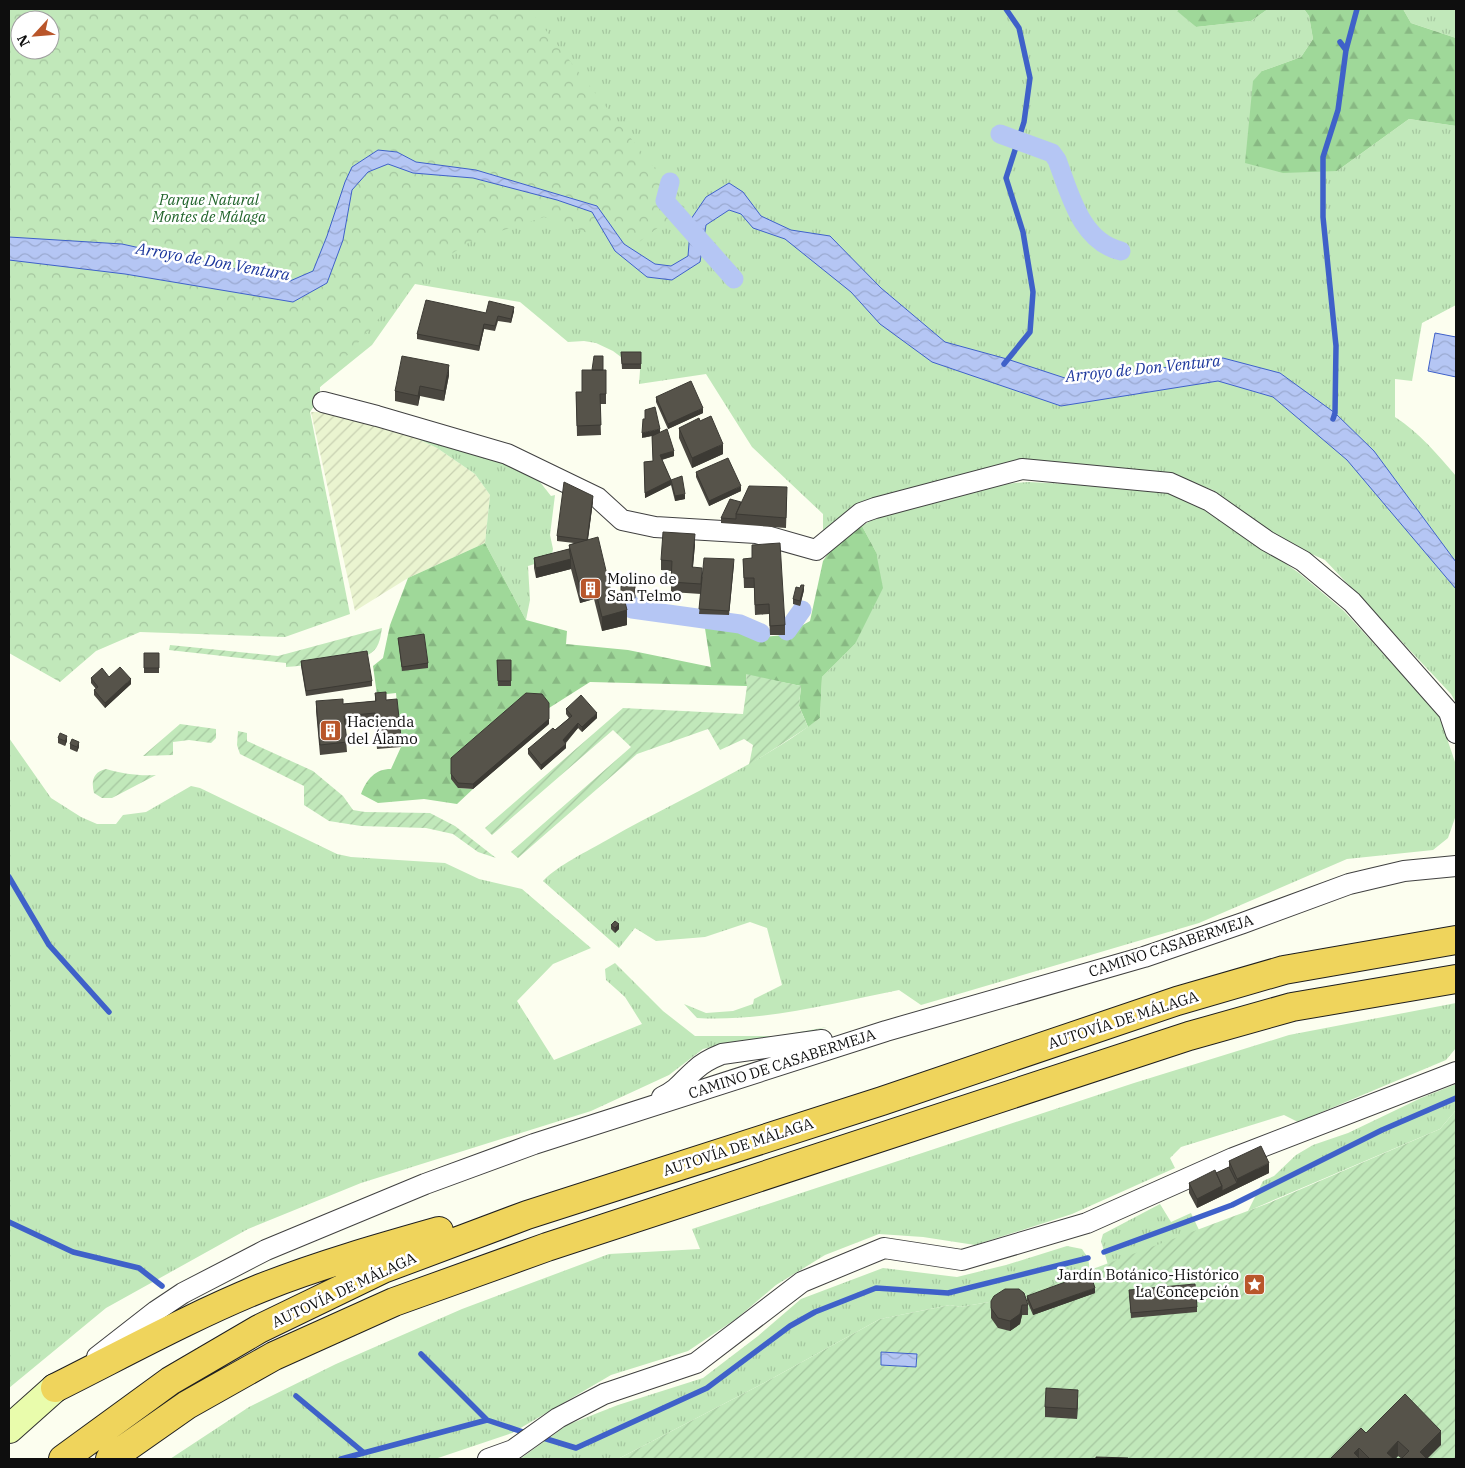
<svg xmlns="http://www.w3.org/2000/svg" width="1465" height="1468" viewBox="0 0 1465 1468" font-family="'IBM Plex Serif',serif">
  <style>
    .farmland { fill: url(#farmland-furrows) }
    .grass { fill: url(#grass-tufts) }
    .forest { fill: url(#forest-firs) }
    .park { fill: url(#park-crowns); fill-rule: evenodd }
    .garden { fill: url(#garden-furrows) }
    .water { fill: url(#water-waves); stroke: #3f61c9 }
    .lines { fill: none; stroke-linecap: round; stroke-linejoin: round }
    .stream { stroke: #3f61c9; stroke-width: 5.5 }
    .canal { stroke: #b5c6f4; stroke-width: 19 }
    .street-casing { stroke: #414141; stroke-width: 22 }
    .secondary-casing { stroke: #303030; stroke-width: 30 }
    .highway-casing { stroke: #1f1f1f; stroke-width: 30 }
    .street { stroke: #fff; stroke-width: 20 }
    .secondary { stroke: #e9fcac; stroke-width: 28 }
    .highway { stroke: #efd45c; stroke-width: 28 }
    .wall { fill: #4a4740 }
    .shaded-wall { fill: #3c3a34 }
    .building { fill: #56534a; stroke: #3c3a34 }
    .labels { text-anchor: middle; stroke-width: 5; stroke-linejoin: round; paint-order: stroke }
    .park-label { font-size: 15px; font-style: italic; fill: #20642a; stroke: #fff }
    .poi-label { font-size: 15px; fill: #0e0e0e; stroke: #fff; text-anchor: start }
    .street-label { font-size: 15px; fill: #0e0e0e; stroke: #fff }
    .water-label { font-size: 16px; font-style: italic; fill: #1b369c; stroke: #fff }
  </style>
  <defs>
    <pattern id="farmland-furrows" width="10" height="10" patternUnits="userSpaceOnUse" patternTransform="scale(1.25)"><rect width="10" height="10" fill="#eaf4d0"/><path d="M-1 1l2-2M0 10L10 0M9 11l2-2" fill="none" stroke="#c8d0b1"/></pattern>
    <pattern id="grass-tufts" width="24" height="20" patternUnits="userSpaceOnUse" patternTransform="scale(1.25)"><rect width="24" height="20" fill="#c1e8ba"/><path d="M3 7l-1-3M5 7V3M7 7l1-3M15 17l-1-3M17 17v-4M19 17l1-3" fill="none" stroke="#a5c69f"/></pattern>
    <pattern id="forest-firs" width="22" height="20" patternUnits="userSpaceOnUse" patternTransform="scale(1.25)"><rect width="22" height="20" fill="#9fd899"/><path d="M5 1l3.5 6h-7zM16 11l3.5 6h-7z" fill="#88b883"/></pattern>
    <pattern id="park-crowns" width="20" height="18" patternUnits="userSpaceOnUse" patternTransform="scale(1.25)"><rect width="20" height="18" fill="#c1e8ba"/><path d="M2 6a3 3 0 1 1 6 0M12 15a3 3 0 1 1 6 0" fill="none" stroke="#a5c69f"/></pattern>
    <pattern id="garden-furrows" width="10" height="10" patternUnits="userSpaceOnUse" patternTransform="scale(1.25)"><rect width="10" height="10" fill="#c1e8ba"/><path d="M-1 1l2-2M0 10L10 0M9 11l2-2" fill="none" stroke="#a5c69f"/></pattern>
    <pattern id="water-waves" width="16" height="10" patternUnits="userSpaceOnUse" patternTransform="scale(1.25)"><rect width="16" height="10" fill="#b5c6f4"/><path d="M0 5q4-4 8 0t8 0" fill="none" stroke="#9aa9d0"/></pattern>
  </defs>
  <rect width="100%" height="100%" fill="#fcfeef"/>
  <path class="farmland" d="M311,412H334L393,427L437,448L475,474L490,495L485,543L408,578L355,611Z"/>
  <path class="grass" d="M505,9H1179L1177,10L1196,27L1251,21L1268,9H1304L1309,16L1313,39L1301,57L1262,71L1337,171L1409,119L1456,126V305L1422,323L1412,381L1395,379V417C1420,433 1437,454 1456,476V703L1451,694L1325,560L1275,538L1213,490L1170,474L1019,459L981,472L867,500L851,511L823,539V514L752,447L706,374L639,384L641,357H621L613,351L596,343L584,341L568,342L520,302L415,284L372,345L320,387V398L218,105Z
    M1403,9H1456V38L1411,23Z
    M393,427L543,475L540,482L551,496L555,495L550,535L553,549L551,559L528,566L530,600L526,620L485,543L490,495L475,474L437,448Z
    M1028,482L1150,488L1175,493L1207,508L1299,573L1344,611L1439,715L1455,762L1456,815L1448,838L1433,850L1347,859L1199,923L921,1005L899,990C833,1003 765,1022 697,1018L684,1004L706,1013L733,1011L753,1004L754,999L782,985L767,928L750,922L705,937L656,941L635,928L619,948L543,881C558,865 588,851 607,840C678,799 754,768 820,718L822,677L855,644L876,552L862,526L873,519L993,485Z
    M9,738L51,798L81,817L97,824H116L123,815L146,812L191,786L200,788L337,854L351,857L445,863L479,879L522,889L591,948L553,964L517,1001L554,1060L642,1024L625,997L606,980L605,969L615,963L663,1011L695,1036H778L827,1027L779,1041L716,1046L703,1049L669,1075L591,1111L361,1183L248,1229L106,1308L9,1388Z
    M1456,1003V1048L1446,1060L1298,1122L1284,1115L1181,1147L1170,1158L1175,1168L1072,1214L975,1245L923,1237L879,1234L825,1255L776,1285L736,1319L688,1351L611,1375L512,1433L435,1459H170L249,1407L336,1364L462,1309L609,1254L700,1249L692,1229L1134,1083L1289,1035Z
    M1456,1084V1110L1440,1129L1248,1211L1263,1181L1274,1176L1296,1155L1313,1145L1348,1133L1421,1098Z
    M1160,1204L1171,1222L1191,1213L1199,1230L1108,1265L1101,1241L1103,1234Z
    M1067,1246L1082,1249L1088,1258L1090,1271L1018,1297L960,1307L950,1305L880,1319L760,1385L618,1459H520L567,1425L618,1405L703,1378L758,1336L801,1299L883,1268L957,1277L1006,1265Z"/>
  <path class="forest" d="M1179,9H1268L1251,21L1196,27L1177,11Z
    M1304,9H1403L1411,23L1456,38V126L1409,119L1337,171L1283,173L1245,163L1253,81L1262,71L1301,57L1313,39L1309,16Z
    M862,526L876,552L883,588L855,644L822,677L820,718L808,727L799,706L801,686L746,675L747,686L590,682L549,708L542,699L458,788L473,789L457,804L424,799L378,803L361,794C367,779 375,769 391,769L401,747L396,693L377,695L373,666L383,658L390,625L408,578L485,543L526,620L567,631L566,644L628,650L711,667L704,622L738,627L762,637L785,635L810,621L823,561L836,542Z"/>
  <path class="park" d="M9,9H529L685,207L634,246L601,238L544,217L473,240L414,278L320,387V398L310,412L350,614L285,637L140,632L96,651L60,682L9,653ZM20,20H50V50H20Z"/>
  <path class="garden" d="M382,628C380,640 379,649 368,655C361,660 299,666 286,667V663L169,650L170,645L278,656Z
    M746,674L801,686L799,706L808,727L749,765L753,745L744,739L720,750L708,729L637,754L518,858L511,852L631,747L613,730L492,835L485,828L623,708L743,714L747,686Z
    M180,724L216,729V738L211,743L189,740L173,742V755L143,756Z
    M238,731L247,733V741L313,771L343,796L353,810L365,812L430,813L455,826L496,858L478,852L453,834L426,828L361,826L329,821L304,805V786L240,754L237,745Z
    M106,769C124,774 138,776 156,775L112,798H102L94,793C91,781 93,772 106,769Z
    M1456,1110V1459H618L760,1385L880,1319L950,1305L960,1307L1018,1297L1269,1203L1440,1129Z"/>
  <path class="water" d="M378,150L397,152L416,162L476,170L597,206L624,244L655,264L671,266L688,256L691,219L706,197L729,183L743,192L761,216L791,230L830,236L881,288L945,342L1007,359L1071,380L1138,372L1223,358L1280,373L1335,413L1374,451L1456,562V589L1347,460L1273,397L1218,381L1061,406L932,362L880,324L851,292L785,239L753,228L741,214L729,210L706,225L700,262L672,280L647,277L615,251L592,212L557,200L473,178L413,173L388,164L368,172L352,190L343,240L327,283L293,302L125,274L9,260V237L122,244L290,281L313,271L327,236L345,182L352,167Z
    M1435,333L1456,337V377L1428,371Z
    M881,1352L917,1354L916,1367L881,1365Z"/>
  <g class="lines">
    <path class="stream" d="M1340,42L1346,50
      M1004,364L1030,332L1033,292L1023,232L1006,178L1024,122L1030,78L1019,28L1006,9
      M1333,419L1335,413L1336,346L1323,217V157L1338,110L1346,50L1357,9
      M9,877L49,945L109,1012
      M9,1222L73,1252L139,1268L162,1286
      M1104,1252L1232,1205L1382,1130L1456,1098
      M421,1354L487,1420
      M296,1396L363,1452
      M540,1437L576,1448L707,1388L790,1326L815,1312L876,1288L948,1293L1088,1258
      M341,1459L487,1420L529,1434"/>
    <path class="canal" d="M1000,134L1052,153L1057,160C1070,194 1081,242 1121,251
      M670,182L665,201L734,279
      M629,602L632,609L740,624L761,633
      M787,631L802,610"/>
    <defs>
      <path id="street" d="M323,402L377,416L507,454L598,498L622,520L655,527L756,533L816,550L861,513L875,508L1022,469L1170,483L1210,501L1267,541L1303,561L1352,602L1449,712L1456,733
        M662,1097C680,1088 681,1082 695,1070C703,1062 712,1058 722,1054L822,1040
        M97,1357L156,1311L183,1293L266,1250L425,1184L534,1144L886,1031L1144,957L1243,923L1349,884L1404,871L1456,866
        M488,1459L513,1450L558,1418L604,1394L696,1363L802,1282L884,1248L962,1260L1087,1223L1233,1158L1456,1072"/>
      <path id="secondary" d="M9,1429L55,1388"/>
      <path id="highway" d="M55,1388C123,1354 190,1317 261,1288C319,1265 379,1248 439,1231
        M63,1459L170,1381L259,1329L383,1269L527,1215L882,1101L1177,1001L1284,970L1456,940
        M110,1459L187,1405L274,1356L394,1302L547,1247L1189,1036L1292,1007L1456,979"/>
    </defs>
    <use href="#street" class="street-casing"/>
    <use href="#secondary" class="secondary-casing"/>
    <use href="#highway" class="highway-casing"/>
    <use href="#street" class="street"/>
    <use href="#secondary" class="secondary"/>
    <use href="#highway" class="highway"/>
  </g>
  <path class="wall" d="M514,311L511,323L498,321L495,331L484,329L479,351L417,339V334L486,313Z
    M621,352H641V369H622Z
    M592,370H606V404H600L601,435L577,436L576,392H582Z
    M449,375L444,401L420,396L418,406L395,401V391Z
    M656,397L703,413L668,429L656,402Z
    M700,421L723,454L692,468L679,438V428Z
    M660,432L674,456L662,460L671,480L685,499L675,501L671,485L645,498L644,462L653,461L652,436L642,438Z
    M696,472L741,491L709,506L696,477Z
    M787,497L786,528L721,523V518L741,502Z
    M593,501L588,540L613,600L622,598L621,583L635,584V602H626L625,601L627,625L602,631L594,599L580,603L571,569L536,578L534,568V558L569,549V545L574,543L557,541V536Z
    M695,544L693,567L702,577L734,564L729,615L699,614L701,594L671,592V571L661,570V560Z
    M752,545L785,625V635H770L769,614L755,615L754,588H744L743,559L752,558Z
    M804,590L800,606L793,604V599Z
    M398,638L428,663V668L402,671Z
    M144,653H159V673H144Z
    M497,660H511V686H498Z
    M301,661L372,681V686L306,696L301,666Z
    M109,677L131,684L105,708L94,695V690L96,689L91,683V678Z
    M375,693L386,700L401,737V747L377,749L375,723L345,726L347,752L320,755L316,711V701L343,704L375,701Z
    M566,709L597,718L582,732L578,728L566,743V748L541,770L528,754V749L555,730L569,718L566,714Z
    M549,724L473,789L458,788L451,779V758Z
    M58,738L67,741L65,746L58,743Z
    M70,744L79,747L77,752L70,749Z
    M611,925L619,929L615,933L611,929Z
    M1229,1161L1269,1173L1197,1208L1189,1193V1183L1216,1173L1229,1167Z
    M1129,1290L1197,1307V1312L1131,1318Z
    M1095,1293L1033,1315L1027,1301V1296Z
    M991,1301L1028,1305V1315H1022L1020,1324L1010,1331L998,1328L991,1318Z
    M1078,1400L1077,1419L1045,1417V1407Z
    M1366,1433L1441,1445L1402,1459L1398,1456L1395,1459H1330Z"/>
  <path class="shaded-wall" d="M514,307V311L511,323V319Z
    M484,324V329L479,351V346Z
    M449,365V375L444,401V391Z
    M420,386V396L418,406V396Z
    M703,408V413L668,429V424Z
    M660,429V434L642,438V433Z
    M723,444V454L692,468V458Z
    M674,451V456L660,460V455Z
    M671,480V485L645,498V493Z
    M741,486V491L709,506V501Z
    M685,494V499L675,501V496Z
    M593,496V501L587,545V540Z
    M695,534V544L692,577V567Z
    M571,559V569L536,578V568Z
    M594,584V599L580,603V588Z
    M804,585V590L800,606V601Z
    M627,610V625L602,631V617Z
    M131,679V684L105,708V703Z
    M549,703V724L473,789V784Z
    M597,713V718L582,732V727Z
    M578,723V728L563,745V740Z
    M67,736V741L65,746V741Z
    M79,742V747L77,752V747Z
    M566,744V748L541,770V765Z
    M619,924V929L615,933V928Z
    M1269,1163V1173L1197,1208V1199L1222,1186L1237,1183V1179Z
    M1095,1288V1293L1033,1315V1310Z
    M1022,1305V1315L1020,1324L1010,1331V1321Z
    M1078,1390V1400L1077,1419V1409Z
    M1441,1431V1445L1427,1459L1420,1452Z
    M1398,1441V1456L1395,1459H1387V1453Z
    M1359,1448V1459L1354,1453Z"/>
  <path class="building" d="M426,300L486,313L489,301L514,307L511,319L498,316L495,326L484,324L479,346L417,334Z
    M621,352H641V364H622Z
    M402,356L449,365L444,391L420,386L418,396L395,391Z
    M594,356H603V370H592Z
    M582,370H606V394H600L601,425L577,426L576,392H582Z
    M691,381L703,408L668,424L656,397Z
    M655,407L660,429L642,433L643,419H645V410Z
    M711,416L723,444L692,458L679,428L699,418L700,421Z
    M667,429L674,451L660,455L671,480L645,493L644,462L653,461L652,436Z
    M728,458L741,486L709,501L696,472Z
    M682,476L685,494L675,496L671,480Z
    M564,482L593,496L587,540L557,536Z
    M749,486L787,487L786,518L736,514Z
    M730,499L741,502L736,514V519L721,518Z
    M663,532L695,534L692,567L702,568L701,584L671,582L672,561L661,560Z
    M598,537L613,600L624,598L627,610L602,617L594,584L580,588L569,545Z
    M780,543L785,625L770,626L769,604L755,605L754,578H744L743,559L752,558V545Z
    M569,549L571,559L536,568L534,558Z
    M704,558L734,559L729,611L699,609Z
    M621,583L635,584V598L626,597L621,593Z
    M801,585H804L800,601L793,599L796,587L800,588Z
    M424,634L428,663L402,667L398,638Z
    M367,651L372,681L306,691L301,661Z
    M144,653H159V668H144Z
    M497,660H511V681H498Z
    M120,667L131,679L105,703L94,690L98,687L91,678L102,668L109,677Z
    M386,692V700L397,699L401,737L377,740L375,713L344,716L347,742L320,745L316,701L343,699V704L376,701L375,693Z
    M526,693L542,694L549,703V719L473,784L458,783L451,774V758Z
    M581,695L597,713L582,727L578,723L563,740L566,744L541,765L528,749L553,728L555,730L572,716L566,709Z
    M60,733L67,736L65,741L58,738Z
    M72,739L79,742L77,747L70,744Z
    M615,921L619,924L615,928L611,925Z
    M1261,1146L1269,1163L1237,1179L1229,1161Z
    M1229,1167L1237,1183L1222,1191V1186L1216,1173Z
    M1215,1170L1222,1186L1197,1199L1189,1183Z
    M1090,1273L1095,1288L1033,1310L1027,1296Z
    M1195,1284L1197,1307L1131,1313L1129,1290Z
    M1005,1289H1019L1024,1293L1028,1305H1022L1020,1314L1010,1321L998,1318L991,1308V1301L994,1296Z
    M1046,1388L1078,1390L1077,1409L1045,1407Z
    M1405,1394L1441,1431L1420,1452L1427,1459H1401L1409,1451L1398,1441L1387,1453L1394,1459H1370L1359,1448L1354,1453L1360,1459H1330L1361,1428L1366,1433Z
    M1096,1457L1128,1458V1459H1096Z"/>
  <defs>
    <symbol id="building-square" viewBox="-11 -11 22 22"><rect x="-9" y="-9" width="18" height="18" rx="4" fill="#b9562a" stroke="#fff"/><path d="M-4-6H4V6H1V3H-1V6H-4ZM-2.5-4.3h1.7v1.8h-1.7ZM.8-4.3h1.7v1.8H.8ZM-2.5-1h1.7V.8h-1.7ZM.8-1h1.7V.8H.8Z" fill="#fff"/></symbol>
    <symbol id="sight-square" viewBox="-11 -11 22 22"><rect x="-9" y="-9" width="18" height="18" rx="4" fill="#b9562a" stroke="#fff"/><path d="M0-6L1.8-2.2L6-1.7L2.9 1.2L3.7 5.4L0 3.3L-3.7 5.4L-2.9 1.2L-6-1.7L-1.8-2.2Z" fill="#fff"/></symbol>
  </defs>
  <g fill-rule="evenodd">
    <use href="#building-square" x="578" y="576" width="25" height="25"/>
    <use href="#building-square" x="318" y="718" width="25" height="25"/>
    <use href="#sight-square" x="1242" y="1272" width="25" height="25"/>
  </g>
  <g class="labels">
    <g class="park-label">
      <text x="209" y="205">Parque Natural<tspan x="209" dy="17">Montes de Málaga</tspan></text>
    </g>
    <g class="poi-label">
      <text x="607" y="584">Molino de<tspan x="607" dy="17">San Telmo</tspan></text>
      <text x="347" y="727">Hacienda<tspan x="347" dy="17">del Álamo</tspan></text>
      <text x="1239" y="1280" text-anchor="end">Jardín Botánico-Histórico<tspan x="1239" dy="17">La Concepción</tspan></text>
    </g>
    <g class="street-label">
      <text transform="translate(1171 946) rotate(-18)" y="5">CAMINO CASABERMEJA</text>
      <text transform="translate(1123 1020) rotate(-18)" y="5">AUTOVÍA DE MÁLAGA</text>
      <text transform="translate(782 1064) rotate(-18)" y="5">CAMINO DE CASABERMEJA</text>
      <text transform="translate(738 1147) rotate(-18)" y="5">AUTOVÍA DE MÁLAGA</text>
      <text transform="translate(344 1290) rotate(-25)" y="5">AUTOVÍA DE MÁLAGA</text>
    </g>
    <g class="water-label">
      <text transform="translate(213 261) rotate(10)" y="6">Arroyo de Don Ventura</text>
      <text transform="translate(1143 368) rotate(-6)" y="6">Arroyo de Don Ventura</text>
    </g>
  </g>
  <rect width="1465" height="1468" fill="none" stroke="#0e0e0e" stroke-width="20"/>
  <g transform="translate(35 35) rotate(244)"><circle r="24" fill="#ffffff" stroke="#9f9f9f"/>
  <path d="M0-4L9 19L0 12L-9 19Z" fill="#b9562a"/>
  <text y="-8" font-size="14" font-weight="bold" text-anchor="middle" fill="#0e0e0e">N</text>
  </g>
</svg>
